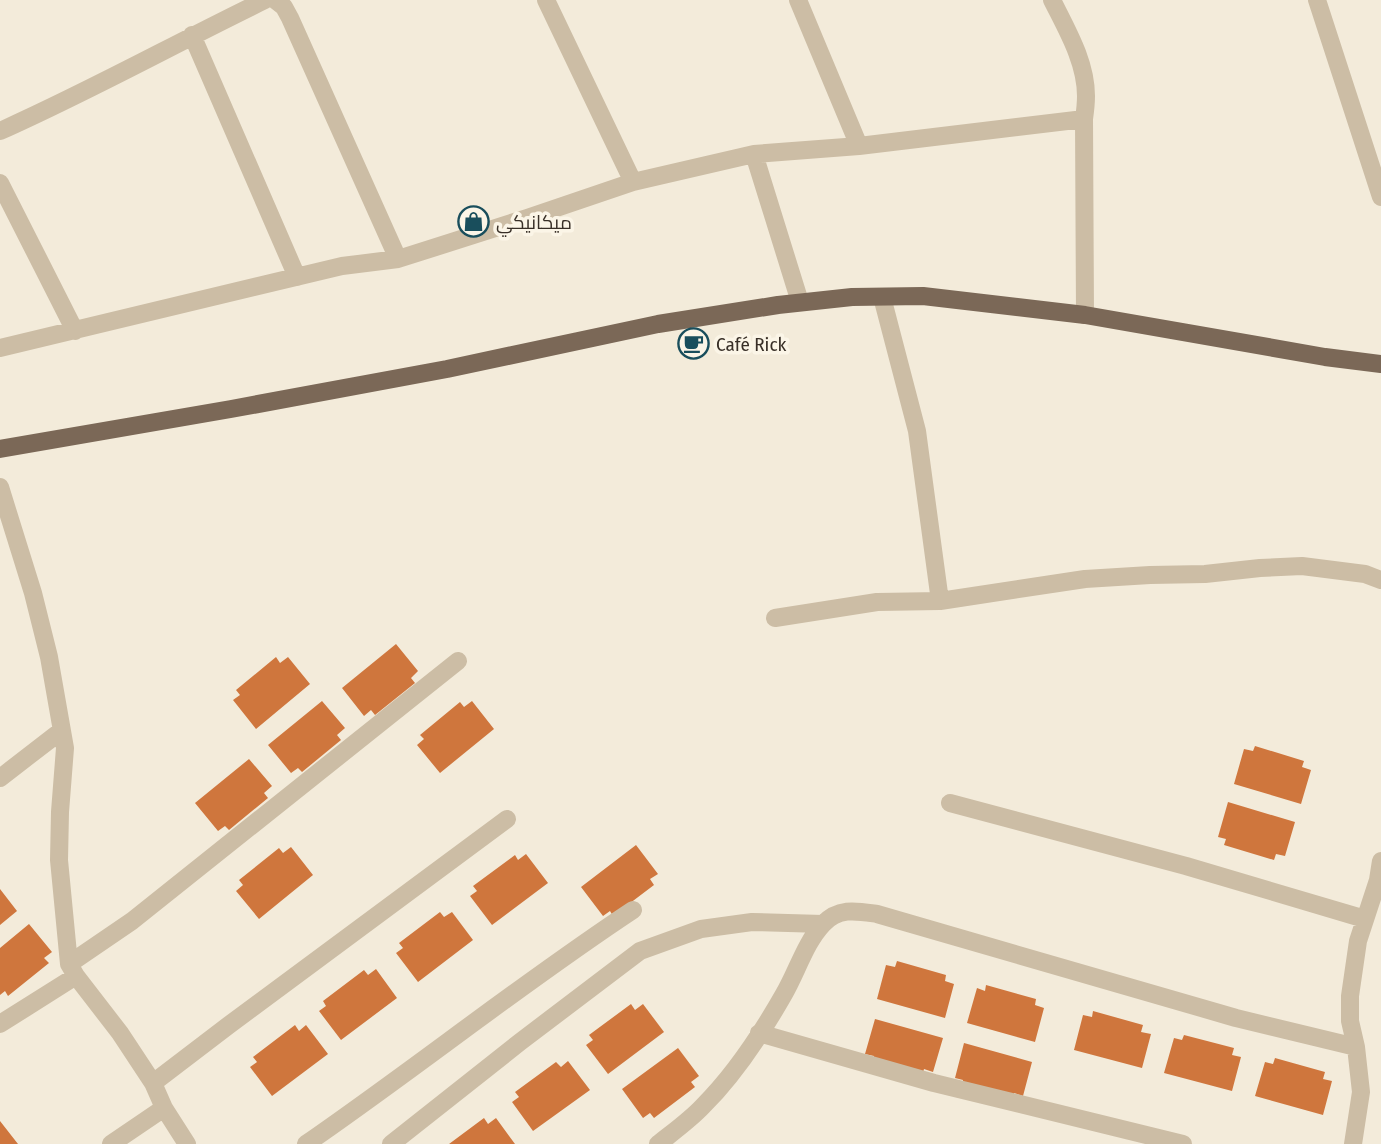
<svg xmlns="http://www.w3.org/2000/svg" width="1381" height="1144" viewBox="0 0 1381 1144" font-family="'Fira Sans Condensed',Cairo,sans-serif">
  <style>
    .building { fill: #cf763d }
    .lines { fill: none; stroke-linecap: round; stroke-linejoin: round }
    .minor { stroke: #ccbda5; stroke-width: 18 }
    .major { stroke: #7b6857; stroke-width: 18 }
    .labels { text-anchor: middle; stroke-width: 7; stroke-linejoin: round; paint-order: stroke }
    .poi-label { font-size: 19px; fill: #382f27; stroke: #fbf5e7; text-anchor: start }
  </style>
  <rect width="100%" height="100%" fill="#f3ebda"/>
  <path class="building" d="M396,644L418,671L411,678L415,683L375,715L371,710L364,716L342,688Z
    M276,657L280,663L288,657L310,684L256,729L233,700L240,695L236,690Z
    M322,701L345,728L337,735L341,740L302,772L298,768L291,773L268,745Z
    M472,701L494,729L440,773L417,745L424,739L420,735L460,702L464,707Z
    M1255,746L1304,761L1302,767L1311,770L1301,804L1234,784L1244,749L1253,751Z
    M249,759L272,786L264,793L268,798L229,830L225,826L218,831L195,803Z
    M1228,802L1295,822L1285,856L1276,854L1274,860L1224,845L1226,839L1218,837Z
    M636,845L658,874L650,879L654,885L613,916L610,911L603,916L581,887Z
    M291,847L313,875L259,919L236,891L243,885L239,880L279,848L283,853Z
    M526,854L548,883L492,925L470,896L477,891L473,886L515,855L518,860Z
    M0,889L17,911L0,925Z
    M440,912L444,917L452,912L473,940L418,982L396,953L403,948L399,943Z
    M29,924L52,952L44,958L49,963L8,996L5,991L0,995V948Z
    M897,961L946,975L945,981L954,984L945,1018L877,999L886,965L895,967Z
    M376,969L397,998L341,1040L319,1011L326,1006L323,1001L364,970L368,975Z
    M986,985L1036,999L1035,1005L1044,1008L1035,1042L967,1023L977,988L985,991Z
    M631,1004L635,1010L643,1004L664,1032L608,1074L586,1045L593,1040L589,1035Z
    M1093,1011L1143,1025L1141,1032L1151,1034L1142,1068L1074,1050L1083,1015L1092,1017Z
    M875,1019L943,1038L933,1072L924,1069L922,1076L872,1062L874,1056L865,1054Z
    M295,1025L299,1031L306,1025L328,1054L272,1096L250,1067L257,1062L253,1057Z
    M1184,1035L1234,1048L1232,1055L1241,1057L1232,1091L1164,1073L1174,1038L1182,1040Z
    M964,1043L1032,1062L1023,1096L1014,1093L1012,1100L962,1086L963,1080L955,1078Z
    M678,1048L699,1076L691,1082L695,1087L654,1118L650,1113L643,1118L622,1089Z
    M1275,1058L1325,1072L1323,1079L1332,1081L1323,1115L1255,1096L1265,1062L1273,1064Z
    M568,1061L590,1090L533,1131L512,1102L519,1097L515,1092L556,1062L561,1067Z
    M484,1118L488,1124L496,1118L515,1144H449Z
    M0,1121L18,1144H0Z"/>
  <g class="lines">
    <path class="minor" d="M275,0L284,7L290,18L398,259
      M546,0L633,182
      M798,0L859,146
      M1052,0C1067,30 1086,62 1086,96C1086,104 1085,112 1084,119L1085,315
      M1317,0L1381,197
      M192,35L297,277
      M0,131C90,91 176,43 265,0
      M754,154L800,302
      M0,183L75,331
      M882,297L917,431L940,601
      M0,348L342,266L398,259L527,218L633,182L754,154L859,146L1084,119
      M0,487L33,593L49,657L65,748L60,812L59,860L69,964L76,976L120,1033L153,1083L164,1108L187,1144
      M775,618L877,602L940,601L1085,579L1150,575L1205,574L1260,568L1302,566L1365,574L1381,580
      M0,778L61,731
      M950,803L1186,866L1365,919
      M69,964L132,921L458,661
      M0,1024L76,976
      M759,1033L934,1083L1183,1144
      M153,1083L229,1025L507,819
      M111,1144L164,1108
      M306,1144C416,1068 521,984 633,910
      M391,1144L520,1042L640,951L701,929L752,922L823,924
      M658,1144C673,1132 690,1120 703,1106C733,1076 763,1031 784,994C797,972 805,943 823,924C839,907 857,911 877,914L1236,1018L1356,1047
      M1353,1144L1361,1092L1356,1047L1350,1021V996L1358,941L1378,880L1381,861"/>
    <path class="major" d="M0,449L231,409L447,369L658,324L778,305L852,297L923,296L1085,315L1325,357L1381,364"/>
  </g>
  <defs>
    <symbol id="shop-ring" viewBox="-11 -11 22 22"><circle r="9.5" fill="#fbf5e7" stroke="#194e5c" stroke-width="1.5"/><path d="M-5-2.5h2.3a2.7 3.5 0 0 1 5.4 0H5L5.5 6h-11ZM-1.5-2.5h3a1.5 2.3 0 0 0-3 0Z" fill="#194e5c"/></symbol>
    <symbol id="cafe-ring" viewBox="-11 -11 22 22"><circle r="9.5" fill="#fbf5e7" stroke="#194e5c" stroke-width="1.5"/><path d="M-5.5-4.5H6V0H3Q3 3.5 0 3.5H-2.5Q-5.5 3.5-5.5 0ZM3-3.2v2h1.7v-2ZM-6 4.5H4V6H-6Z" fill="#194e5c"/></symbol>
  </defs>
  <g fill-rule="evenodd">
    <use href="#shop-ring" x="456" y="204" width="35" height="35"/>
    <use href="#cafe-ring" x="676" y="326" width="35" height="35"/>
  </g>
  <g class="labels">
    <g class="poi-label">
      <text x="496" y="229">ميكانيكي</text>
      <text x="716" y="351">Café Rick</text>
    </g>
  </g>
</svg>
